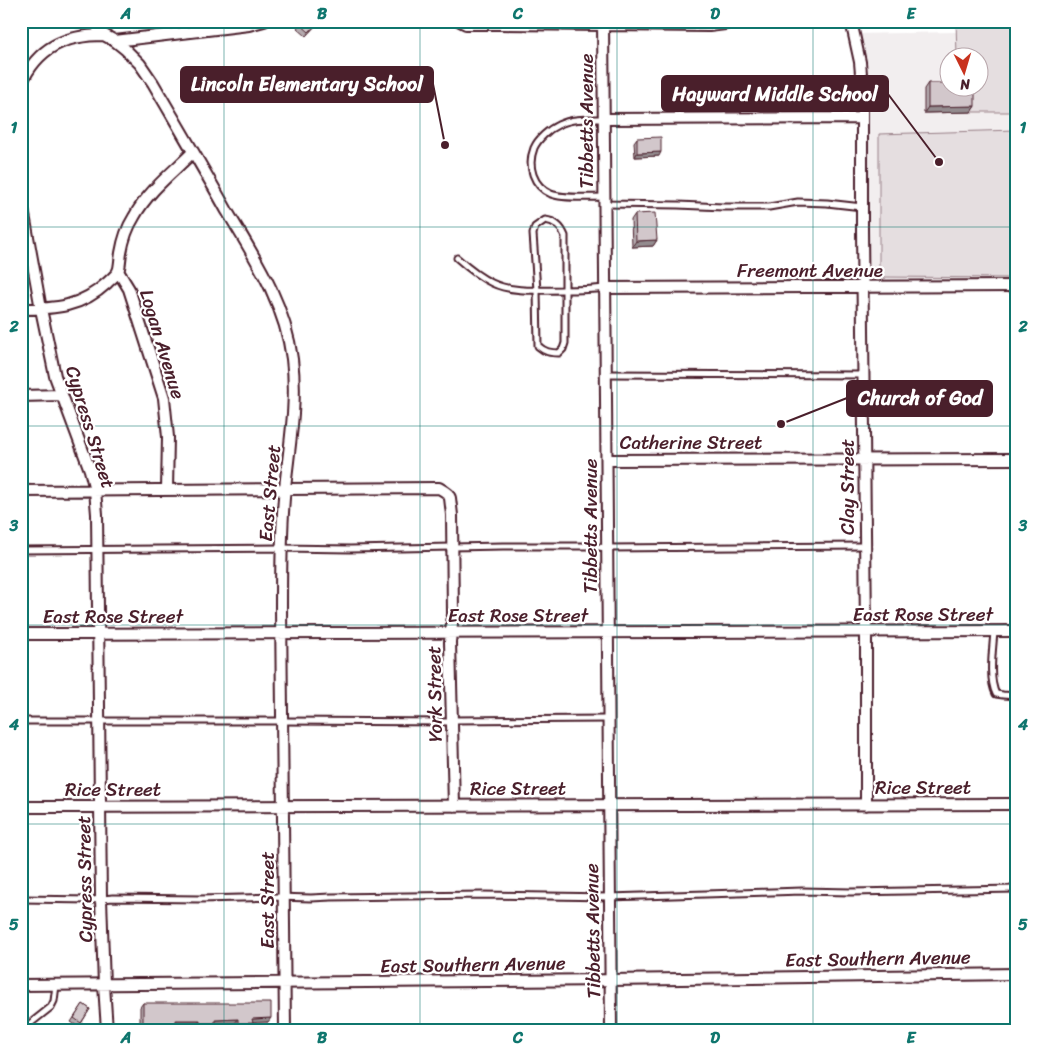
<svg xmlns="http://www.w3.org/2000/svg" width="1037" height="1051" viewBox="0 0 1037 1051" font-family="Sriracha,sans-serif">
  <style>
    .built { fill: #f2eeef; fill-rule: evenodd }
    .green { fill: #e5dee0; stroke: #987e86 }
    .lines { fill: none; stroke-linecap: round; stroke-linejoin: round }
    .service-casing { stroke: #4a1f2b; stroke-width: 9 }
    .minor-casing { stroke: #4a1f2b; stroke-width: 14 }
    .service { stroke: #fff; stroke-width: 5 }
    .minor { stroke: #fff; stroke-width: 10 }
    .wall { fill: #b5abaf; stroke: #4a1f2b }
    .shaded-wall { fill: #938b8e; stroke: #4a1f2b }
    .building { fill: #d2c7cb; stroke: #4a1f2b }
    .grid { fill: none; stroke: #0f766e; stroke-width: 1; stroke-opacity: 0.55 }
    .labels { text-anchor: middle; stroke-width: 4.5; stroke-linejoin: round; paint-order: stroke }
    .street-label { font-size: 19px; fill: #4a1f2b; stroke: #fff }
    .leader { fill: none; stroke: #4a1f2b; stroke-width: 2 }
    .callout-dot { fill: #4a1f2b; stroke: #fff; stroke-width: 2 }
    .callout { fill: #4a1f2b; stroke: #4a1f2b; stroke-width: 2 }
    .callout-label { font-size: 20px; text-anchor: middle; font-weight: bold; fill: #fff }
    .neatline { fill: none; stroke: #0f766e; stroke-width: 2 }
    .grid-label { font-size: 16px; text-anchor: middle; font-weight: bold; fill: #0f766e }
  </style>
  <rect width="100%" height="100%" fill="#fff"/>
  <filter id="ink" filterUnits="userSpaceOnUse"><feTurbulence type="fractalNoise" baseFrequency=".02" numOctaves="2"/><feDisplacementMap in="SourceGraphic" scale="10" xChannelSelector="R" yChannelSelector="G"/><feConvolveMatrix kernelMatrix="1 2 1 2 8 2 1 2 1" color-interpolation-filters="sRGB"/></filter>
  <g filter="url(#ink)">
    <path class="built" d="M956,21H1016V286L863,287L862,118L854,34L956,32ZM950,58H980V88H950Z"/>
    <path class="green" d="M956,21H1016V112H971V88H957H980V58L957,57Z
      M1016,130V278L879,277V134Z"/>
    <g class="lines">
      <defs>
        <path id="service" d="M604,119C588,119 572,118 558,125C549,129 538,139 534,148C527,166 533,186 551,194C563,199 590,197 604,197
          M605,204L678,205L723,207H769L798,202L827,203L862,207
          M545,220C555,221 561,226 565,236V343L563,349L559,353C550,353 545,352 538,346L537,290L533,234L535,227Z
          M457,258C467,267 479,277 492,283C513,293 540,290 562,290C576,290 590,290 605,288
          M606,374L863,375
          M21,550L281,548L350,549L503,546H589L607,548L865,546
          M994,631C993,649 988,678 996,694L1003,695L1016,696
          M452,720L608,719
          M21,721H282L452,722
          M21,899L92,900L113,898L200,899L277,897L311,898L331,897L482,895L609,897L802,891L851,892L1016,889
          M22,1030L51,1007L54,1001L56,985"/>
        <path id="minor" d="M92,21L104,35L115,41L125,49L140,64L153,83C178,126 203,168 227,211C255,258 285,303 292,359C298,405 288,452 284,498C281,535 281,571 281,608L285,1030
          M460,21L466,24H499L709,26L725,24L735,21
          M603,21L611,1030
          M851,21L860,62L862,86V230L866,631V805
          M115,41L249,25L264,21
          M21,84C38,47 65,35 104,35
          M604,119L862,118
          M21,198L41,309L55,376L90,470L95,490L97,514L101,899L104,985L107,1030
          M118,271L129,289L164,398L168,437L167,490
          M605,288L1016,286
          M21,309C56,309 81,307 107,283C110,280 115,276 118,272C120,267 120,259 121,253C123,241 127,228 134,217C148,191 173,172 193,152
          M21,396L61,395
          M607,460L1016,459
          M21,491L439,488L444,491L448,494L450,498L452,515L453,614L450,642L454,806
          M21,634L1016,631
          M21,807L1016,804
          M21,985L610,980L1016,974"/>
      </defs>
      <use href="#service" class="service-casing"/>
      <use href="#minor" class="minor-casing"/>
      <use href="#service" class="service"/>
      <use href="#minor" class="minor"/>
    </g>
    <path class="wall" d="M320,21L306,36L297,28L300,24Z
      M928,83L975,106L971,112L924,113V89Z
      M637,138L659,156L635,157L634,142Z
      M635,214L657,240L653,246L632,247L631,220Z
      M143,1003L268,1022H253L250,1026L235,1027V1023H214L212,1027H198V1024H176L173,1027L140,1028V1007Z
      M83,1004L90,1009L79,1027L71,1022Z"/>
    <path class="shaded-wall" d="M975,106L971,112L924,113L928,107Z
      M661,152L659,156L635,157L637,153Z
      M657,240L653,246L632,247L636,241Z
      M271,1018L268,1022L250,1023L252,1019Z
      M238,1019L235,1023H214L212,1027H198L200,1023L215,1020Z
      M176,1020H200L198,1024H176L173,1027L140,1028L143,1024Z
      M238,1023H253L250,1026L235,1027Z"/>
    <path class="building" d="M303,21H319L309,32L300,24Z
      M928,83H950V88H975V106L928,107Z
      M661,137V152L637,153V138Z
      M655,213L657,240L636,241L635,214Z
      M143,1003H271V1018L252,1019L253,1023H238V1019L215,1020V1023H200V1020H176V1024H143Z
      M83,1004L90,1009L81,1023L74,1018Z"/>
  </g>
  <path class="grid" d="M224,21V1030M420,21V1030M617,21V1030M813,21V1030M21,227H1016M21,426H1016M21,625H1016M21,824H1016"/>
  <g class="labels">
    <g class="street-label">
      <text transform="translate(586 121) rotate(-90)" y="7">Tibbetts Avenue</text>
      <text x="810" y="277">Freemont Avenue</text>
      <text transform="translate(163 344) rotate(73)" y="7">Logan Avenue</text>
      <text transform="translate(91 427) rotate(73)" y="7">Cypress Street</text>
      <text x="691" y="449">Catherine Street</text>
      <text transform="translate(847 487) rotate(-90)" y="7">Clay Street</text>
      <text transform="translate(269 493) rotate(-85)" y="7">East Street</text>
      <text transform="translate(590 526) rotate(-90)" y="7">Tibbetts Avenue</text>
      <text x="923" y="621">East Rose Street</text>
      <text x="518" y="622">East Rose Street</text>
      <text x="113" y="623">East Rose Street</text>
      <text transform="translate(434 694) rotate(-91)" y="7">York Street</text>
      <text x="923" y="794">Rice Street</text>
      <text x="518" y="795">Rice Street</text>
      <text x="113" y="796">Rice Street</text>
      <text transform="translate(84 879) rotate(-91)" y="7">Cypress Street</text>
      <text transform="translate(267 900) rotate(-90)" y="7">East Street</text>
      <text transform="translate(592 931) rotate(-91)" y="7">Tibbetts Avenue</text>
      <text transform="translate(878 958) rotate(-1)" y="7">East Southern Avenue</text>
      <text transform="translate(473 964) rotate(-1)" y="7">East Southern Avenue</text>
    </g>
  </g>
  <path class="leader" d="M445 145L433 84M939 162L888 94M781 424L847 398"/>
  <g class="callout-dot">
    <circle cx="445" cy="145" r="5"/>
    <circle cx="939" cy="162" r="5"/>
    <circle cx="781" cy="424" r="5"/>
  </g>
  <g class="callout">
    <rect x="181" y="67" width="252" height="35" rx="5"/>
    <rect x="662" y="76" width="226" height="35" rx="5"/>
    <rect x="847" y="381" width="145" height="35" rx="5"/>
  </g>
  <g class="callout-label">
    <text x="307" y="91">Lincoln Elementary School</text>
    <text x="775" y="101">Hayward Middle School</text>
    <text x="920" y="405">Church of God</text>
  </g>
  <rect width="1037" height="1051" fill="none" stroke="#fff" stroke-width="55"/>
  <g transform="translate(964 72) rotate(175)"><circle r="24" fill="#ffffff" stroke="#b7a5aa"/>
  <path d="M0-4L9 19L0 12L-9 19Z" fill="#c8321e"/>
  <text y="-8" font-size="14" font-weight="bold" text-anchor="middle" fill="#4a1f2b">N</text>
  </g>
  <rect x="28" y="28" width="982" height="996" class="neatline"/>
  <g class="grid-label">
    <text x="126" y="19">A</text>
    <text x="322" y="19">B</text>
    <text x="518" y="19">C</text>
    <text x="715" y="19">D</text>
    <text x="911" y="19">E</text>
    <text x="14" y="133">1</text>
    <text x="1023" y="133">1</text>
    <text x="14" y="332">2</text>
    <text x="1023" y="332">2</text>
    <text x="14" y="531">3</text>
    <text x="1023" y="531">3</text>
    <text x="14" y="730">4</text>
    <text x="1023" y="730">4</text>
    <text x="14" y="930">5</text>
    <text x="1023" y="930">5</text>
    <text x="126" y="1043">A</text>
    <text x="322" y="1043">B</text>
    <text x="518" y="1043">C</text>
    <text x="715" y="1043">D</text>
    <text x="911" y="1043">E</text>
  </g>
</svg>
